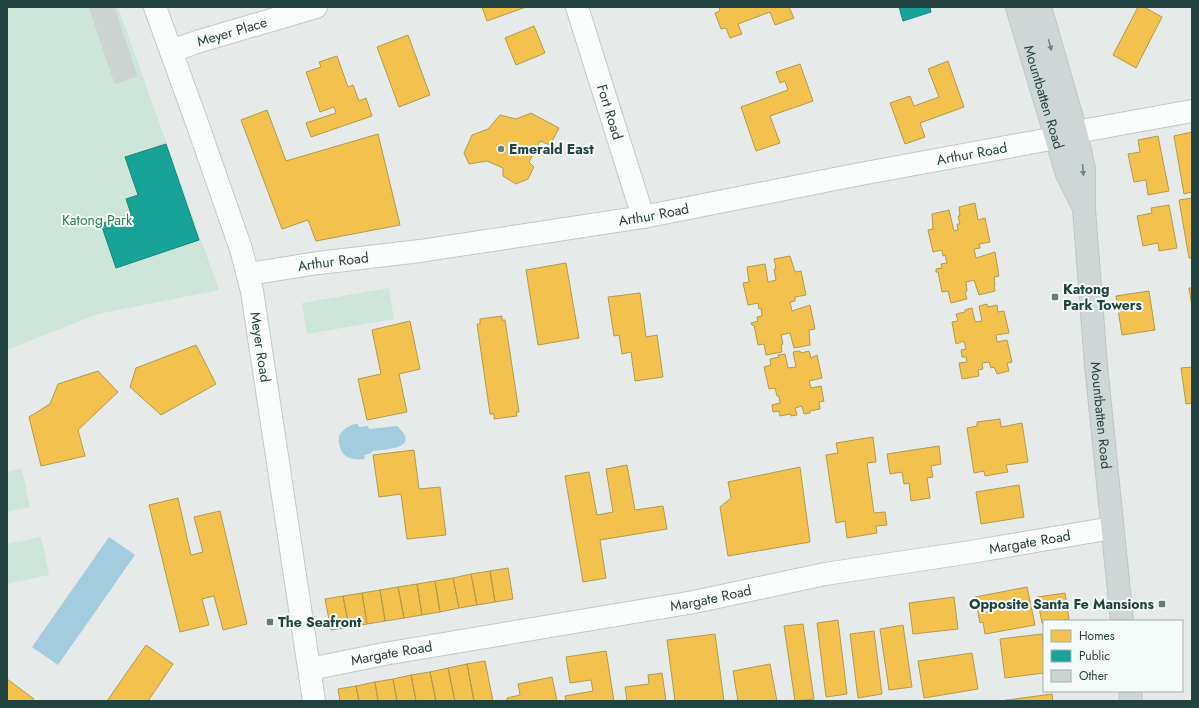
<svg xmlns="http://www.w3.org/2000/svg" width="1199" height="708" viewBox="0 0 1199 708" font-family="Jost,sans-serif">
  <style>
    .green { fill: #cee6d9 }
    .water { fill: #a3ccde }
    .homes { fill: #f2c14e; stroke: #b39b49 }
    .public { fill: #17a398; stroke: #1a867d }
    .building { fill: #ccd3d1; stroke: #ced5d3 }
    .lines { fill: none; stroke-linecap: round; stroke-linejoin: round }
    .minor-casing { stroke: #c3c8c7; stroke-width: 24 }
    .major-casing { stroke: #bdc7c6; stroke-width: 24 }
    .minor { stroke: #fbfcfc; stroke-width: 22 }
    .major { stroke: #ced7d6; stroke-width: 22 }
    .oneway { fill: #6f8582 }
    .poi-dot { fill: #667d7a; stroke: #f4faf8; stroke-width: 1.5 }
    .labels { text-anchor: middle; stroke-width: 4; stroke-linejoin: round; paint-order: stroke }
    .street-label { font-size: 14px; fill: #21423e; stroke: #f4faf8 }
    .poi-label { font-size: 14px; font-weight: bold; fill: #21423e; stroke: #f4faf8; text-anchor: start }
    .park-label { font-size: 14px; fill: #267d56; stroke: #f4faf8 }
  </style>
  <rect width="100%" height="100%" fill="#e6ebea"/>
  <path class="green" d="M7,7H118L219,290L98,314L7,350Z
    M389,288L394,319L307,334L302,303Z
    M22,469L30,507L7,512V472Z
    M41,537L49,575L7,584V544Z"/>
  <path class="water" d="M354,424H358L359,427L368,426L369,429L397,426C422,449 386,449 372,451V453L364,455L365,459C351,461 341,457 339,443C338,438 339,434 343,431C346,427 350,426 354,424Z
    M109,537L135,555L58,665L32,647Z"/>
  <path class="homes" d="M482,7H526L487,21Z
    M719,7H789L794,18L775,25L770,12L738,24L742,34L730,38L726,28L721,29L715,13L720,11Z
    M1138,7H1144L1162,17L1136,68L1113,55Z
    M534,26L545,53L516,65L505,38Z
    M408,35L430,95L399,107L377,47Z
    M337,56L348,87L353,85L359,101L366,98L372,116L311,137L306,123L336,113L334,107L320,112L306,72L321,67L319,62Z
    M948,61L964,107L920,123L925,137L905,144L890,103L910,96L914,106L939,97L928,69Z
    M800,64L813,101L770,116L780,143L756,151L741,107L788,90L785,81L780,83L776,72Z
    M267,110L286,161L378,134L400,225L316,241L308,220L282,229L241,120Z
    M531,113L559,128L550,145L540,141L529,162L534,167L528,179L516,184L503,176V168L487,161L469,164L464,153L472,135L488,129L500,115L516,119Z
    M1192,132V192L1184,194L1174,136Z
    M1158,136L1169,191L1148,195L1146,180L1134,182L1128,154L1140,152L1138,140Z
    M1192,198V258H1189L1179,200Z
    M975,203L978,220L985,218L990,242L979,244L980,248L974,249L976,258L995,252L999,276L994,277L995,285H994L995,291L979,295L974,280L966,282L967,291L965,292L967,299L951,303L948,291L942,292L938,272H936V269L942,268L941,264L947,263L945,255L943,256L942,250L933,252L928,230L933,229L932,214L949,210L954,231L958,230L957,224H960L958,216H960L959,207Z
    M1169,205L1177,248L1159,251L1158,243L1143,246L1137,216L1152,213L1151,208Z
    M790,256L795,272L801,271L806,295L795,297V301L790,302L792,311L810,305L815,329L809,330L810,345L794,348L790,333L781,335L783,344L781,345L782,352L766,355L764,344L758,345L754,325H752L751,323L758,321L757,317L762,316L761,308L759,309L758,303L748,305L743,283L749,282L747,267L765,264L768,282L776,280L774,269H776L774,259Z
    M566,263L579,338L538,345L526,270Z
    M1189,288H1192V306Z
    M1149,291L1155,330L1122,335L1116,296Z
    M640,293L646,337L657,335L663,377L635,381L631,352L622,354L619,335L614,336L608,297Z
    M987,304L988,307L997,305L998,312L1004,311L1009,333L996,335L997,342L1007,340L1012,362L1007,363L1009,371L997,374L994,367L991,368L989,362L982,363L983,369L978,370L979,376L962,379L959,363L967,362L966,357H962L961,350L966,349L964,341L956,344L952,322L958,321L956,314L965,312V310L972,308L975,322L982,321L979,306Z
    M502,316V320H505L519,412H516L517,416L494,419V414H490L477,324H480V319Z
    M410,321L420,369L399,374L407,412L367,420L358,379L381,374L372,330Z
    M196,345L216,384L161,415L130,387L136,368Z
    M800,351L801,353L809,351L811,358L817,355L822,378L809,381L811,388L821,386L824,401L819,402L820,409L810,411V413L804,414L802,406L795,408L797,415L791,416V414L780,416L779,411L773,412L772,405L780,403L779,396H777L775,388L769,389L764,367L771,365L770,359L779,357L778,355L785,354L788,368L796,367L793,352Z
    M1192,367V403L1186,404L1181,368Z
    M98,371L118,392L78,430L85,456L41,466L29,417L50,404L58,384Z
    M1000,419L1001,427L1022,423L1028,462L1006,465L1008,472L985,476L984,471L974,473L967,428L977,426V422Z
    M873,437L876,462L867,463L874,513L885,512L887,525L876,526L877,533L847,538L845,521L836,523L826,455L838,453L836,443Z
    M939,446L941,464L931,466L933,477L927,478L930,498L911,501L909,483L904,484L902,472L890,474L887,454Z
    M414,450L419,489L440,487L446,535L407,539L401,494L379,497L373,455Z
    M627,465L635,510L663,506L667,529L600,540L606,578L583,582L565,476L589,472L597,515L613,512L606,469Z
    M800,467L810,542L728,556L720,507L731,498L728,482Z
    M1019,485L1024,517L981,524L976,492Z
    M178,498L191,555L203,552L194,517L220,511L247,624L223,630L214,596L202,599L209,625L180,632L149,505Z
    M508,568L513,599L495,602L490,571Z
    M490,571L495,602L477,605L471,574Z
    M471,574L477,605L459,608L453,578Z
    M453,578L459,608L440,612L435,581Z
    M435,581L440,612L422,615L417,584Z
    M417,584L422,615L404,618L398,587Z
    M398,587L404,618L385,621L380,590Z
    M1027,587L1035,625L985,634L983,622L980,623L975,597Z
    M380,590L385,621L367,624L362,593Z
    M362,593L367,624L349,627L343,596Z
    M1065,593L1069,619L1056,621H1044V623H1042L1037,597Z
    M343,596L349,627L331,630L325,599Z
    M954,597L958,629L913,634L909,603Z
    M838,620L847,694L826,697L817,623Z
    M803,624L814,699L795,701L784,626Z
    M903,625L912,687L889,690L880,629Z
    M874,631L882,694L858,698L850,634Z
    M715,634L724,701H675L667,640Z
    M1042,634L1044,647V673L1005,678L1000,639Z
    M146,645L173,664L148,701H107Z
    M606,651L614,701H566L565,696L593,691L591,680L570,683L566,657Z
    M972,653L978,689L924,698L918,661Z
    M485,661L493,701H474L467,664Z
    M467,664L474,701H455L448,668Z
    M770,664L777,701H738L733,671Z
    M448,668L455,701H436L430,672Z
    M430,672L436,701H416L411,675Z
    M662,673L666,701H627L625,687L649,684L648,675Z
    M411,675L416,701H397L393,679Z
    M552,677L557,701H507V698L520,695L518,684Z
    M7,679L34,699L32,701H7Z
    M393,679L397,701H378L375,682Z
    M375,682L378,701H359L356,686Z
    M356,686L359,701H340L338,689Z
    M1052,694L1053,701H1000Z"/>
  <path class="public" d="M899,7H930L931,12L903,21Z
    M166,144L199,240L116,268L101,224L131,214L126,199L138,195L125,157Z"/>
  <path class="building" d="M89,7H114L137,76L115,84Z"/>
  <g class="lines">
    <defs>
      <g id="minor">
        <path id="s1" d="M155,7L197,123L241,249L252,291L314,701"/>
        <path id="s2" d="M577,7L643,217"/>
        <path id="s3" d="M171,51L200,41L316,7"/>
        <path d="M1076,132L1192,111"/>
        <path id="s4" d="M248,274L318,263L420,251L643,217L855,175L1056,138"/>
        <path id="s5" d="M310,669L384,654L694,602L825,574L971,552L1112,528"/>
      </g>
      <g id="major">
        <path id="s6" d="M1017,7L1067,174L1082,204"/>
        <path id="s7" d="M1040,7L1076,132L1084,169V209L1096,365L1122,621"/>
        <path d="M1130,691L1131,701"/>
      </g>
    </defs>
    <use href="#minor" class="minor-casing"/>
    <use href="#major" class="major-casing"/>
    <use href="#minor" class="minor"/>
    <use href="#major" class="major"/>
  </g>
  <defs><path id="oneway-solid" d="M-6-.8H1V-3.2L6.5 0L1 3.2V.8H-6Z"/></defs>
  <g class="oneway">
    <use href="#oneway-solid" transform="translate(1050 45) rotate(75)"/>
    <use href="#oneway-solid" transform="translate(1083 170) rotate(85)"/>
  </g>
  <g class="poi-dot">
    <circle cx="501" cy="149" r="4"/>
    <rect x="1051" y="293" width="8" height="8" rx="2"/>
    <rect x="1158" y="600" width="8" height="8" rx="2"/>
    <rect x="266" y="618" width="8" height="8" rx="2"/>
  </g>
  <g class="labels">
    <g class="street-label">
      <text dy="5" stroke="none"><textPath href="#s3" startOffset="64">Meyer Place</textPath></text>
      <text dy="5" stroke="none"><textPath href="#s6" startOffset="94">Mountbatten Road</textPath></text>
      <text dy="5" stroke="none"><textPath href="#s2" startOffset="110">Fort Road</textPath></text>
      <text dy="5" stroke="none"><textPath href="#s4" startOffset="734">Arthur Road</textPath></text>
      <text dy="5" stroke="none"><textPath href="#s4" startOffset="410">Arthur Road</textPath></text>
      <text dy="5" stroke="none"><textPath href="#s4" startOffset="86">Arthur Road</textPath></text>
      <text dy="5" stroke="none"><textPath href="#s1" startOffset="357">Meyer Road</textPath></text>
      <text dy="5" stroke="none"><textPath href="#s7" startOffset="415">Mountbatten Road</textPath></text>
      <text dy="5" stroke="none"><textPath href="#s5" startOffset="731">Margate Road</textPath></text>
      <text dy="5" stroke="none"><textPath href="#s5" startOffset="407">Margate Road</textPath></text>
      <text dy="5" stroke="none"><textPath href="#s5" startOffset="83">Margate Road</textPath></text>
    </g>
    <g class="poi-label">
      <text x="509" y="154">Emerald East</text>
      <text x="1063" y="294">Katong<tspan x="1063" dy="16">Park Towers</tspan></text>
      <text x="1154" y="609" text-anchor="end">Opposite Santa Fe Mansions</text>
      <text x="278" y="627">The Seafront</text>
    </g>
    <g class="park-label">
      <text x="97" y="225">Katong Park</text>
    </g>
  </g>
  <rect width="1199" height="708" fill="none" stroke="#21423e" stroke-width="16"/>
  <rect x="1043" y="620" width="140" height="72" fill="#f4faf8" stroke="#a0b0ae"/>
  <rect x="1051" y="630" width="20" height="12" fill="#f2c14e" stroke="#a0b0ae"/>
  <text x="1079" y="640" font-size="12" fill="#21423e">Homes</text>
  <rect x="1051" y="650" width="20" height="12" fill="#17a398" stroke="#a0b0ae"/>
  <text x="1079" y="660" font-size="12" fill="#21423e">Public</text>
  <rect x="1051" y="670" width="20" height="12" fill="#ccd3d1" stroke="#a0b0ae"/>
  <text x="1079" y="680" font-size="12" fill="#21423e">Other</text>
</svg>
